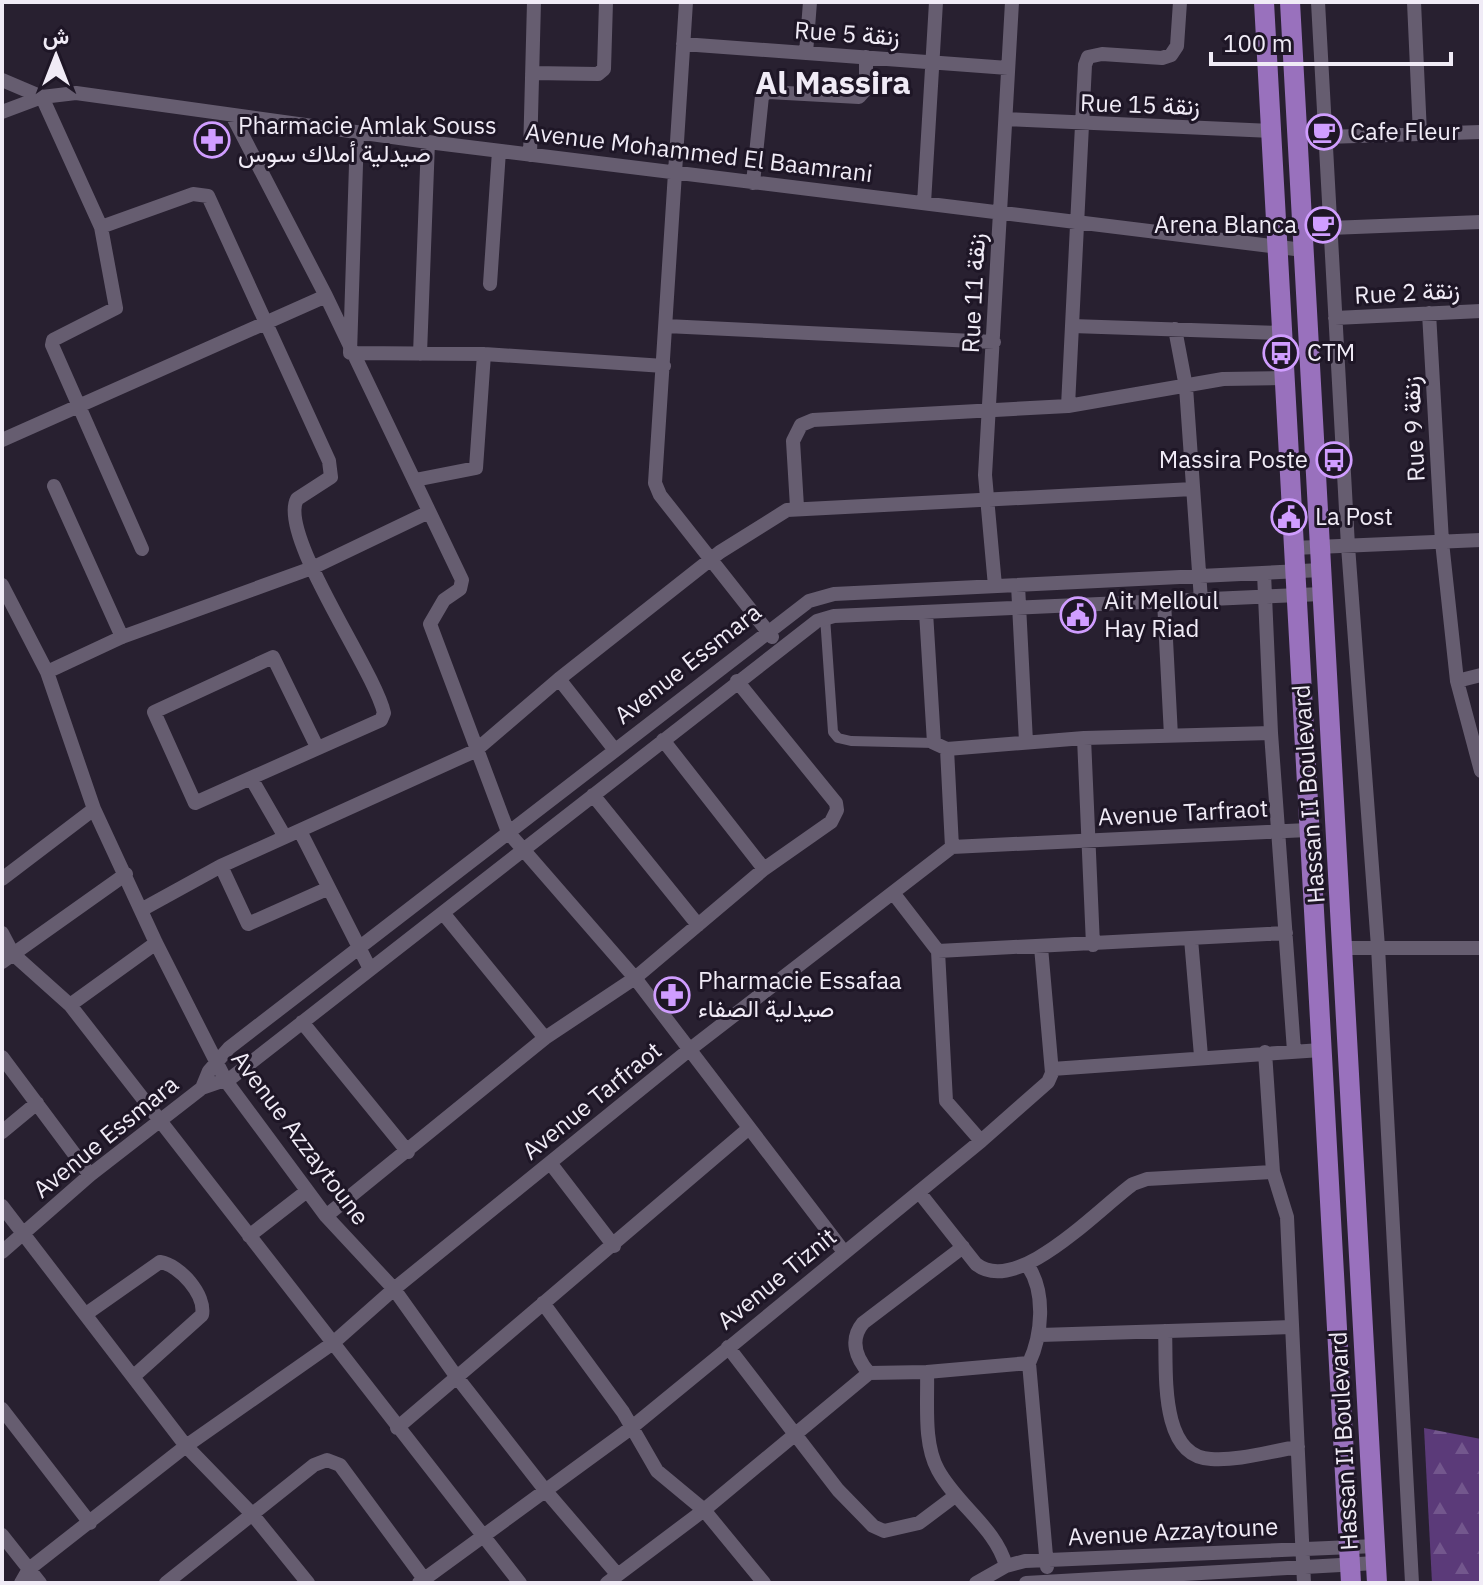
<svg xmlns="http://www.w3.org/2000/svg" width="1483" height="1585" viewBox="0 0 1483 1585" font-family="'IBM Plex Sans',Vazirmatn,sans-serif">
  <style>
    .forest { fill: url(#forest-firs) }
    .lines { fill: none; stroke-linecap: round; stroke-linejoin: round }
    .pedestrian { stroke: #665d70; stroke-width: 10 }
    .minor { stroke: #665d70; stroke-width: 14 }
    .primary { stroke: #9971bd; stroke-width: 20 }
    .labels { text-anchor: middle; stroke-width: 6; stroke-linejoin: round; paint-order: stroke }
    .street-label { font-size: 24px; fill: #f0ebf6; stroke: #1e1626 }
    .poi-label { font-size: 24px; fill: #f0ebf6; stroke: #1e1626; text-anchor: start }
    .district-label { font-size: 32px; font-weight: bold; fill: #f0ebf6; stroke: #1e1626 }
  </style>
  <defs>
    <pattern id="forest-firs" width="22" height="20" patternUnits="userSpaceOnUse" patternTransform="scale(2)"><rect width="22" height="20" fill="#5b3a79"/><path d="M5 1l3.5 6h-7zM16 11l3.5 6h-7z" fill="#73578d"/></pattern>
  </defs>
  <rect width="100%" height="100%" fill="#282030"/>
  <path class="forest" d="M1424,1428L1481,1439V1583H1432Z"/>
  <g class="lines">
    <path class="pedestrian" d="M825,617L833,732L838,738L851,741L934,743"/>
    <path class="minor" d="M686,2L655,483L660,495L772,637
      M1318,2L1348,546L1378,947L1412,1583
      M1414,2L1420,134
      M683,44L1008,68
      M806,53L810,2
      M532,73L598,74L604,69L606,2
      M2,80L42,97L101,227L116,308L53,340L52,345L142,549
      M2,112L42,97L76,93L428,142L1303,250
      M232,115L326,296L462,580L460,589L444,600L430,624L508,832L635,978L844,1252
      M1006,119L1272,131
      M357,133L350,353L484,354L664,366
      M1326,137L1481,132
      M530,155L534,2
      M753,183L762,96L768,92L859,97L866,89V57
      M924,203L936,2
      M101,227L193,194L208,196L329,461L331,477L297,499C278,535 374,669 384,713L381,720L195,803L154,712L273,657L317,747
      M1330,228L1481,222
      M490,284L499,151
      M1429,313L1442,542L1457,681
      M1335,318L1481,311
      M666,326L994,342
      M1072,326L1282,333
      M1175,329L1186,387L1201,600
      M420,354L428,142
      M1068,406L1085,65L1088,57L1102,54L1162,58L1171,55L1177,46L1180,2
      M2,440L326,296
      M415,480L476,468L484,354
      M54,486L122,637
      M797,507L793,441L801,425L813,420L1068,406L1223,379L1284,378
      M1293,548L1481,540
      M1264,573L1271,733L1294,1051
      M2,585L47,672L94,809L156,943L226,1081L326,1216L394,1289L456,1376L545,1490L617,1574
      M1018,585L1026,742
      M995,586L985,475L1012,2
      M1164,601L1171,736
      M926,612L934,743L947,749L952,847
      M47,672L122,637L312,568L429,512
      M1481,675L1457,681L1481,771
      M559,679L614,749
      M1084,738L1093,945
      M663,740L764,869
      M947,749L1084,738L1271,733
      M251,778L285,837
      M593,795L698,925
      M300,831L370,969
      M221,866L248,924L329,888
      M2,879L94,809
      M894,894L938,951L946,1101L981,1141
      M141,910L221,866L475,751L559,679L720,552L787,510L1193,489
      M443,913L545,1038
      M2,933L13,954L70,1005L520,1583
      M1191,939L1201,1056
      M1345,948H1481
      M938,951L1286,933
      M2,962L126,874
      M70,1005L156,943
      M302,1022L408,1152
      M1265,1052L1273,1172L1287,1217L1304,1583
      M2,1057L90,1175
      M1052,1069L1321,1050
      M202,1088L209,1071L229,1048L809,601L834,594L1321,570
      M2,1132L37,1103
      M551,1164L614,1246
      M919,1192L976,1264C1017,1297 1098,1209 1133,1184L1147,1179L1273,1172
      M2,1206L186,1446L252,1514L308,1583
      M326,1216L545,1038L635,978L764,869L831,822L837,810L836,803L737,681
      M249,1236L307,1191
      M963,1247L863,1323C849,1340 856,1358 869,1373L927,1372C928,1402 923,1443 938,1470C957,1505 996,1528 1006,1566
      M2,1252L90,1175L202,1088L231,1078L817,621L834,616L1322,594
      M1028,1266C1046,1293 1042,1335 1029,1363L1047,1567
      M543,1303L623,1412L657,1471L704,1510L764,1583
      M86,1314L160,1262C180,1265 206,1295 202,1315L134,1376
      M1165,1331C1167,1368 1158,1457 1211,1459C1239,1461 1271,1451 1298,1447
      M1040,1335L1292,1327
      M728,1347L838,1490L873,1526L884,1531L919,1523L955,1496
      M927,1372L1029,1363
      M2,1409L90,1523
      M397,1428L748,1129
      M2,1535L40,1583
      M21,1583L29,1569L186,1446L333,1343L394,1289L689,1050L952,847L1308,830
      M166,1583L314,1465L327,1460L340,1465L427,1583
      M419,1583L631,1428L981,1141L1048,1082L1052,1073L1041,947
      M607,1583L704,1510L869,1373
      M976,1583L1006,1566L1025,1561L1376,1546
      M1026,1583L1376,1563"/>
    <path class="primary" d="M1264,2L1351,1583
      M1290,2L1377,1583"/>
  </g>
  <defs>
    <symbol id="cafe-ring" viewBox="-11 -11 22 22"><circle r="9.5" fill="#1e1626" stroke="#d09dff" stroke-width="1.5"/><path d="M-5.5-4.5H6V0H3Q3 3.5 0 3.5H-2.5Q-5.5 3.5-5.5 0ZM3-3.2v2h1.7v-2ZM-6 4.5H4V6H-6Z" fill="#d09dff"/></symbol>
    <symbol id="pharmacy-ring" viewBox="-11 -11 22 22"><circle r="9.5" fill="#1e1626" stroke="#d09dff" stroke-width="1.5"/><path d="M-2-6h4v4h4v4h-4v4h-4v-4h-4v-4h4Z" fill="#d09dff"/></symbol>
    <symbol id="bus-ring" viewBox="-11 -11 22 22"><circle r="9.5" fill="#1e1626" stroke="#d09dff" stroke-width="1.5"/><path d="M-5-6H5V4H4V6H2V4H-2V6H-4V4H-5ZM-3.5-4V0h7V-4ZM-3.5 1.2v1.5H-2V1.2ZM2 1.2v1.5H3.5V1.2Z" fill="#d09dff"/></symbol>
    <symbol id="civic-ring" viewBox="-11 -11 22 22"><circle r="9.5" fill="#1e1626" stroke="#d09dff" stroke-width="1.5"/><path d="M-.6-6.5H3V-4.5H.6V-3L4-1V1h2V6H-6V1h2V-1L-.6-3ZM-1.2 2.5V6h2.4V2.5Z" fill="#d09dff"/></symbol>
  </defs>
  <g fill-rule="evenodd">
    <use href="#cafe-ring" x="1304" y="112" width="40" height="40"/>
    <use href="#pharmacy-ring" x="192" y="120" width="40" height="40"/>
    <use href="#cafe-ring" x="1303" y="205" width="40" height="40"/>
    <use href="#bus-ring" x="1261" y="333" width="40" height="40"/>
    <use href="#bus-ring" x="1314" y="440" width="40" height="40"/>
    <use href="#civic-ring" x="1269" y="497" width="40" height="40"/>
    <use href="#civic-ring" x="1058" y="595" width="40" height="40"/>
    <use href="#pharmacy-ring" x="652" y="975" width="40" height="40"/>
  </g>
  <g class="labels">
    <g class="street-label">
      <text transform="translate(847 34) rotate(4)" y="8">Rue 5 زنقة</text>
      <text transform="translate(1140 105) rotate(2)" y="8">Rue 15 زنقة</text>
      <text transform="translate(699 153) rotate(7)" y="8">Avenue Mohammed El Baamrani</text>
      <text transform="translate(974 293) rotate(-87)" y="8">Rue 11 زنقة</text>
      <text transform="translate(1407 293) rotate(-3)" y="8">Rue 2 زنقة</text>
      <text transform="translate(1414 429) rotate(-93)" y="8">Rue 9 زنقة</text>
      <text transform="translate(688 664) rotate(-38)" y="8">Avenue Essmara</text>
      <text transform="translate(1309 794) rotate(-94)" y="8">Hassan II Boulevard</text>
      <text transform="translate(1183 813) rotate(-3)" y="8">Avenue Tarfraot</text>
      <text transform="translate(592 1101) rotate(-39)" y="8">Avenue Tarfraot</text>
      <text transform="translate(106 1137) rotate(-39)" y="8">Avenue Essmara</text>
      <text transform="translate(300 1138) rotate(53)" y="8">Avenue Azzaytoune</text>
      <text transform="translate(777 1279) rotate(-39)" y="8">Avenue Tiznit</text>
      <text transform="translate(1344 1441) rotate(-93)" y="8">Hassan II Boulevard</text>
      <text transform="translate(1173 1532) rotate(-3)" y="8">Avenue Azzaytoune</text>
    </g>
    <g class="poi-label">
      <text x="238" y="134">Pharmacie Amlak Souss<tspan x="238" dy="28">صيدلية أملاك سوس</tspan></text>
      <text x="1350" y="140">Cafe Fleur</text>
      <text x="1297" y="233" text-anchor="end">Arena Blanca</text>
      <text x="1307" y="361">CTM</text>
      <text x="1308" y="468" text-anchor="end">Massira Poste</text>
      <text x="1315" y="525">La Post</text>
      <text x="1104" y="609">Ait Melloul<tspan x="1104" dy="28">Hay Riad</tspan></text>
      <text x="698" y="989">Pharmacie Essafaa<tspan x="698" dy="28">صيدلية الصفاء</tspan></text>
    </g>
    <g class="district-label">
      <text x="833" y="94">Al Massira</text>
    </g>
  </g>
  <rect width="1483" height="1585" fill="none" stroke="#f0ebf6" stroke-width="8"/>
  <g transform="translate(56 56)" stroke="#1e1626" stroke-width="6" paint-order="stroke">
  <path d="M0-6L14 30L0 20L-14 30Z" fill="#f0ebf6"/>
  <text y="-12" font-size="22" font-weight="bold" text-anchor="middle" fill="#f0ebf6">ش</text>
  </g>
  <path d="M1211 52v12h240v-12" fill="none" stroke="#f0ebf6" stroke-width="4"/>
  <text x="1223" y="52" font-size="24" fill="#f0ebf6" stroke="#1e1626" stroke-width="6" paint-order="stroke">100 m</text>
</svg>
